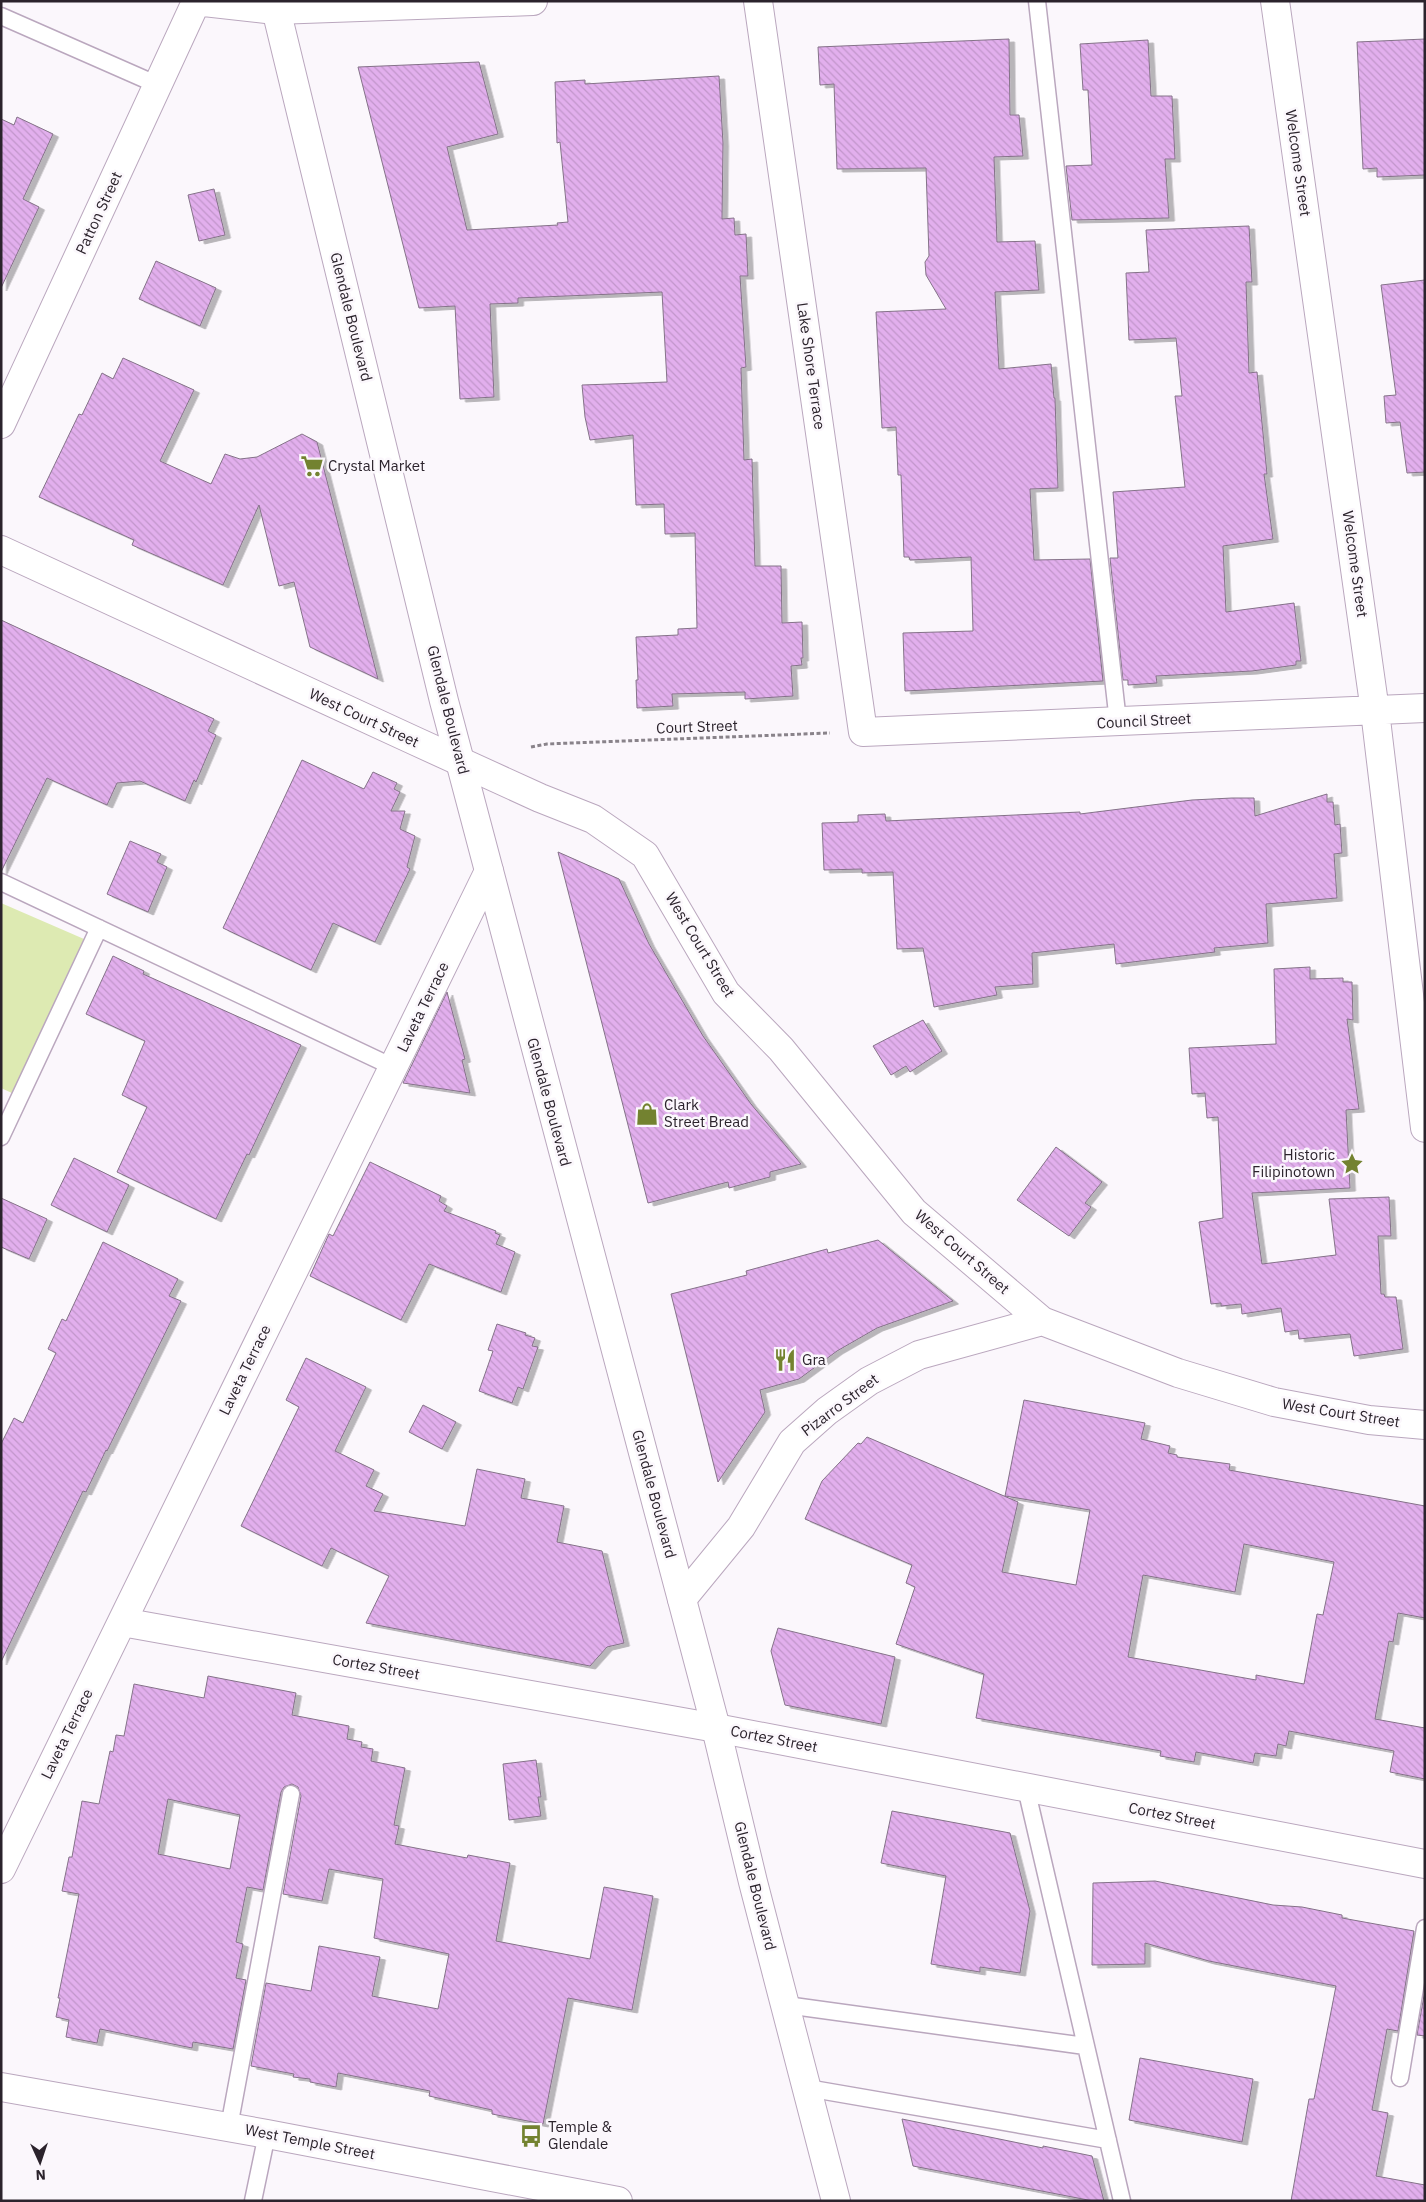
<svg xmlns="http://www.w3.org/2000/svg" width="1426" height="2202" viewBox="0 0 1426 2202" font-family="'IBM Plex Sans',sans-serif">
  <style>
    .park { fill: #ddeab2 }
    .building { fill: url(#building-back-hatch); stroke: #847288; fill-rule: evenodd; filter: url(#shadow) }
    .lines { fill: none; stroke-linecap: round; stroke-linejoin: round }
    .service-casing { stroke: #baa7be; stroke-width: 19 }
    .minor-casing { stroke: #baa7be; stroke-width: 30 }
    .secondary-casing { stroke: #baa7be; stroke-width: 30 }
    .primary-casing { stroke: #baa7be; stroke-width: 30 }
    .path { stroke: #89838a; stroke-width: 3; stroke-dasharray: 4 2.5; stroke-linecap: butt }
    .service { stroke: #fff; stroke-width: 16 }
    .minor { stroke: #fff; stroke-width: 28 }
    .secondary { stroke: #fff; stroke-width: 28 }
    .primary { stroke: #fff; stroke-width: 28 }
    .labels { text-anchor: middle; stroke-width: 5; stroke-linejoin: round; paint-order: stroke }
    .street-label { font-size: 15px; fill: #2b232c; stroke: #fbf7fc }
    .poi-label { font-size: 15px; fill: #2b232c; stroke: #fbf7fc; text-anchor: start }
  </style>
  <defs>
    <pattern id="building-back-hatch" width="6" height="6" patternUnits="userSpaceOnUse" patternTransform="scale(1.25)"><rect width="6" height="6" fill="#e2afed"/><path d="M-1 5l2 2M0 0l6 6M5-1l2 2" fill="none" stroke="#c296cb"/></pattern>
    <filter id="shadow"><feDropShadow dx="5.5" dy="3" stdDeviation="0" flood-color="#0004"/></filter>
  </defs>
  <rect width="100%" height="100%" fill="#fbf7fc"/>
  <path class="park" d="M1,903L84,939L14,1094L1,1088Z"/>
  <path class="building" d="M1009,39L1010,115H1019L1023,156L994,157L997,242L1035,241L1039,290L995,292L999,369L1051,364L1054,398H1055L1058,488L1030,489L1034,560L1090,559L1103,681L905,691L903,633L973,631L971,557L910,560L909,557H904L901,475H898L896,427L882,428L876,312L946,309L926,275L925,262L929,256L926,168L837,169L834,84L820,85L818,47Z
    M1425,39V175L1377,177V168L1363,169L1357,42Z
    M1148,40L1151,96H1172L1175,159H1165L1169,218L1072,220L1066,166L1092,165L1088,90H1083L1080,44Z
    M479,62L498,134L447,147L467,230L558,225L557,223L568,222L560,142L557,143L555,82L585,80V84L719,76L723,143L722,219L734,218L735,235L746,234L748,276H740L746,367L741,368L744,460L752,459L755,566H781L782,623L802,622L803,658H801L802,665L791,666L793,696L745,699V692L672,694L673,706L637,708L636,680H638L636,637L678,635V629L697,628L695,533L665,534L664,504L636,505L633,435L590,440L585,417L582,385L667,382L662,292L518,298V303L490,304L494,397L460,399L455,306L419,308L358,67Z
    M17,117L53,134L23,199L39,207L1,288V119L14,125Z
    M214,189L225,235L199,241L188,195Z
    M1249,226L1252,282H1246L1249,373L1257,372L1267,474H1264L1273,539L1223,546L1226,612L1294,603L1301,661H1296V665L1252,671L1156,676L1157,683L1128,685V680H1123L1110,558H1118L1113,492L1185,487L1175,396H1182L1176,338L1129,340L1126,273L1149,272L1146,230Z
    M156,261L216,288L200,326L139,299Z
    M1425,280V472L1407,473L1400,422L1386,423L1384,396L1396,395L1381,285Z
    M123,358L194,390L160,461L211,484L225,454L240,459L257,457L302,434L317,442L378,679L310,647L294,582L279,586L259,505L223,585L132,545L134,540L39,497L79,414L82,415L102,373L113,379Z
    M1,620L214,719L208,731L216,735L196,782L194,780L185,801L140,781L117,783L107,805L47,778L1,872Z
    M302,760L364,789L373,772L397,783L394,789L400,792L391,811H405L400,829L415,836L407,867L410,869L375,942L333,923L311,970L223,928Z
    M1327,794V802H1333L1335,825L1340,824L1342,853L1334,854L1337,898L1266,904L1268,943L1214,948L1215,952L1116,964L1114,944L1032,953L1033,984L995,987L997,995L934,1007L923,948L897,949L893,872L862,873V869L824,870L822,823L858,822V815L885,814L886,821L1080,812V814L1192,800L1232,798H1254L1255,816Z
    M130,841L161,854L157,862L167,867L148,912L107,894Z
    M558,852L619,879L649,944L703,1036L751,1104L801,1164L770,1172V1177L751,1182L729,1188L728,1182L648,1203Z
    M113,956L144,971L143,974L301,1045L249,1155L247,1154L216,1219L117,1172L147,1107L122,1095L145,1041L86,1014Z
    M1310,967V979L1343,978V982H1352L1353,1020L1347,1019L1359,1109L1346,1110L1350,1188L1252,1193L1262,1264L1336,1255L1329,1199L1389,1197L1391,1236H1378L1381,1294H1384L1385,1297H1396L1403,1349L1354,1356L1350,1334L1299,1339L1298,1330L1285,1332L1281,1308L1242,1314L1241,1304L1221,1306V1303L1211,1304L1199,1222L1223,1218L1218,1117L1207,1118L1205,1093L1192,1094L1189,1048L1276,1044L1274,969Z
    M447,992L465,1059L462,1060L470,1093L403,1083Z
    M923,1020L942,1051L910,1072L906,1066L891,1075L873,1046Z
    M1056,1147L1102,1182L1085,1203L1091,1207L1069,1236L1017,1200Z
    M74,1158L129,1185L107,1232L51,1205Z
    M370,1162L441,1196L439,1201L447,1206L444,1211L496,1231L495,1233L500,1235L496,1244L515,1252L501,1292L429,1264L401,1320L310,1276L329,1234L333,1236Z
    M1,1198L47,1219L29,1259L1,1247Z
    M878,1240L953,1301L877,1328L837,1351L799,1379L760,1390L765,1412L718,1482L671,1294L747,1275L746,1271L827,1249L828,1253Z
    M103,1242L178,1279L169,1296L181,1301L107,1451L106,1450L86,1492L83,1491L1,1662V1444L14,1418L23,1423L56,1353L48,1349L62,1319L66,1321Z
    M497,1324L526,1333L525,1335L535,1338L532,1346L538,1347L523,1389L518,1387L512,1403L479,1391L493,1351L488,1350Z
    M306,1358L366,1387L335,1451L374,1470L366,1486L383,1494L374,1511L465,1526L477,1469L525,1479L521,1498L564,1506L557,1542L602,1551L624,1643L607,1647L590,1666L366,1623L389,1576L331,1548L322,1566L241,1526L299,1407L286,1400Z
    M1024,1400L1145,1423L1141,1439L1170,1446L1168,1453L1177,1455V1457L1230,1464L1229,1470L1425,1506V1618L1398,1613L1393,1642L1389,1641L1375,1719L1425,1728V1779L1390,1772L1394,1751L1289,1731L1286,1746L1278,1744L1276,1756L1255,1753L1253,1763L1196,1752L1194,1762L1160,1756L1161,1751L976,1718L984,1674L896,1644L915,1587L906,1583L912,1565L805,1519L822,1481L858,1443L861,1444L867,1437L1018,1502L1002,1572L1076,1585L1090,1510L1005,1496ZM1244,1544L1334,1562L1323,1615L1317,1614L1304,1684L1256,1675V1680L1128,1657L1143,1575L1235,1592Z
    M423,1405L456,1422L442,1449L409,1432Z
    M778,1628L895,1657L881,1724L785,1705L771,1651Z
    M208,1676L296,1693L292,1715L349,1726L347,1739L362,1742L361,1747L373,1749L371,1761L405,1768L394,1825L399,1826L395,1844L467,1858L468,1855L510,1863L496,1941L590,1959L604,1887L653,1896L632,2010L568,1998L543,2124L492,2114V2110L429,2096L430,2091L338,2073L336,2087L310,2082V2079L293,2077L294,2074L251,2066L266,1983L311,1991L319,1946L380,1957L372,1996L438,2009L449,1954L374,1938L383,1879L329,1869L322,1901L283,1894L301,1796L298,1787L292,1784L284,1787L281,1792L263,1890L247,1887L236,1942L243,1944L236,1978L246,1980L233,2049L193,2042L192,2048L100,2029L97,2043L66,2037L69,2020L56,2017L60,1998H58L79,1894L62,1891L69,1857H72L82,1801L99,1804L110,1751L113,1752L116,1735L124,1736L134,1684L204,1698ZM168,1799L240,1815L230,1869L158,1854Z
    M536,1760L541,1797H538L541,1816L509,1820L503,1764Z
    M892,1811L1010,1833L1030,1911L1020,1973L980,1967V1972L931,1964L946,1876L881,1863Z
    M1155,1881L1273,1905L1302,1907L1342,1915V1918L1414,1931L1398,2031L1387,2029L1372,2110L1388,2113L1376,2176L1425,2185V2201H1291L1309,2099H1314L1336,1986L1209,1961L1145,1943V1964L1092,1965L1093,1883Z
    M1425,1990V2036L1417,2035Z
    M1140,2058L1253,2079L1242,2142L1129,2120Z
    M902,2119L1043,2148V2146L1092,2156L1104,2201H1093L913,2166Z"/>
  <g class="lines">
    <defs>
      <path id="service" d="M1037,1L1118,722
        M1,16L158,85
        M1,882L393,1067
        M1,1137L99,928
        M1026,1788L1122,2201
        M786,2005L1085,2046
        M1400,2078L1425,1928
        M807,2088L1108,2140
        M229,2127L291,1794
        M253,2201L267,2134"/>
      <path id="minor" d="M195,1L275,10L533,1
        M758,1L863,732L1425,708
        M1275,1L1375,711L1425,1128
        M1,424L196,2
        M1,550L413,740L540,798L593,819L645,855L726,993L781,1049L914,1212L1042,1321L1178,1373L1274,1402L1369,1420L1425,1425
        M682,1599L741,1527L792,1442L827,1411L869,1381L919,1355L1042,1321
        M122,1622L716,1728L1425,1864
        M1,1869L489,871"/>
      <path id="secondary" d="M1,2087L267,2134L618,2201"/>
      <path id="primary" d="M274,1L444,701L716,1728L753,1882L836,2201"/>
    </defs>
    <use href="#service" class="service-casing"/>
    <use href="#minor" class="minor-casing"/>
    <use href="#secondary" class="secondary-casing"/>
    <use href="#primary" class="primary-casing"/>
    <path class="path" d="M531,747L547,744L830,733"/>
    <use href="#service" class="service"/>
    <use href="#minor" class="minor"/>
    <use href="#secondary" class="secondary"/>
    <use href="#primary" class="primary"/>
  </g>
  <defs>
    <symbol id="supermarket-bare" viewBox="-9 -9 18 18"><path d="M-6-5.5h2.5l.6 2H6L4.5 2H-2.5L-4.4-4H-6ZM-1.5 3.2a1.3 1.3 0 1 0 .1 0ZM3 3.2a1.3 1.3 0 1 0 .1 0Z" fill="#738230" stroke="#fbf7fc" stroke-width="2.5" paint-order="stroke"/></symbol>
    <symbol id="shop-bare" viewBox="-9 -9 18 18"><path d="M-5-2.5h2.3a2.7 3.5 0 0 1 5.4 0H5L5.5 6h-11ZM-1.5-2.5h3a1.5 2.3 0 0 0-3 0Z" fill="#738230" stroke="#fbf7fc" stroke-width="2.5" paint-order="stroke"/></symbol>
    <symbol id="sight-bare" viewBox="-9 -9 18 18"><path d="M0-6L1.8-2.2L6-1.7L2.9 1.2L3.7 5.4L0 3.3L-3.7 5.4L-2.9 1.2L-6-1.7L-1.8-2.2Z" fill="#738230" stroke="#fbf7fc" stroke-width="2.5" paint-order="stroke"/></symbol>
    <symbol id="restaurant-bare" viewBox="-9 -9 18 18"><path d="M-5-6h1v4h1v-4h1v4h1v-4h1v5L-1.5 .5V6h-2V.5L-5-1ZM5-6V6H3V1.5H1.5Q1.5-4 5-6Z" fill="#738230" stroke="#fbf7fc" stroke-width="2.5" paint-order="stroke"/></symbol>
    <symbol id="bus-bare" viewBox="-9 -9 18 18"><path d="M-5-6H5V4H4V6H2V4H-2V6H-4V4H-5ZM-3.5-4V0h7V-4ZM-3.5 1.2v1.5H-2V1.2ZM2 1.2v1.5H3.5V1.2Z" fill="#738230" stroke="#fbf7fc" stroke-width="2.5" paint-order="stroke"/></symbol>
  </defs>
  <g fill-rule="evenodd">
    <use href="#supermarket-bare" x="296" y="450" width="32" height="32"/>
    <use href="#shop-bare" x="631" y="1098" width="32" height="32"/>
    <use href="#sight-bare" x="1336" y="1148" width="32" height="32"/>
    <use href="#restaurant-bare" x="769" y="1344" width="32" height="32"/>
    <use href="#bus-bare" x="515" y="2120" width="32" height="32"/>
  </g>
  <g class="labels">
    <g class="street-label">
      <text transform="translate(1298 163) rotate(82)" y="5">Welcome Street</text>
      <text transform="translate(99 213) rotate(-65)" y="5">Patton Street</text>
      <text transform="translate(351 317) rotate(76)" y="5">Glendale Boulevard</text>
      <text transform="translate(811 366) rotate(82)" y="5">Lake Shore Terrace</text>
      <text transform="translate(1355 564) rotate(82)" y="5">Welcome Street</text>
      <text transform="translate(448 710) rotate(76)" y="5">Glendale Boulevard</text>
      <text transform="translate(364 718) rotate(25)" y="5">West Court Street</text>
      <text transform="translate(1144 721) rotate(-3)" y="5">Council Street</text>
      <text transform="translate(697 727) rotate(-2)" y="5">Court Street</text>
      <text transform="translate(700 945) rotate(59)" y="5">West Court Street</text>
      <text transform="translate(423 1007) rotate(-64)" y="5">Laveta Terrace</text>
      <text transform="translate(549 1102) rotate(75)" y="5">Glendale Boulevard</text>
      <text transform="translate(962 1252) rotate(41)" y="5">West Court Street</text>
      <text transform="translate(245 1370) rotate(-64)" y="5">Laveta Terrace</text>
      <text transform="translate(840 1405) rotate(-37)" y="5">Pizarro Street</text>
      <text transform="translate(1341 1413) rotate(9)" y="5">West Court Street</text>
      <text transform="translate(654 1494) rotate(75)" y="5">Glendale Boulevard</text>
      <text transform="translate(376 1667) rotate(10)" y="5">Cortez Street</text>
      <text transform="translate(67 1734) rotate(-64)" y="5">Laveta Terrace</text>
      <text transform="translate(774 1739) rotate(11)" y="5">Cortez Street</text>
      <text transform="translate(1172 1816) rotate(11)" y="5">Cortez Street</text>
      <text transform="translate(755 1886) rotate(76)" y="5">Glendale Boulevard</text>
      <text transform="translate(310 2142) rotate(11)" y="5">West Temple Street</text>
    </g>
    <g class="poi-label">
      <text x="328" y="471">Crystal Market</text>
      <text x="664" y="1110">Clark<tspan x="664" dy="17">Street Bread</tspan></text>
      <text x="1335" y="1160" text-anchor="end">Historic<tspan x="1335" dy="17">Filipinotown</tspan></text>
      <text x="802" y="1365">Gra</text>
      <text x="548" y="2132">Temple &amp;<tspan x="548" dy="17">Glendale</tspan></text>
    </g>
  </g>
  <rect width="1426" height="2202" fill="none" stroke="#2b232c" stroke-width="5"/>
  <g transform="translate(40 2162) rotate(177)" stroke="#fbf7fc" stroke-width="4" paint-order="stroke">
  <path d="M0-4L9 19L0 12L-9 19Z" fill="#2b232c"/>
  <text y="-8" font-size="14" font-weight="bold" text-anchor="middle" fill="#2b232c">N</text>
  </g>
</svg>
